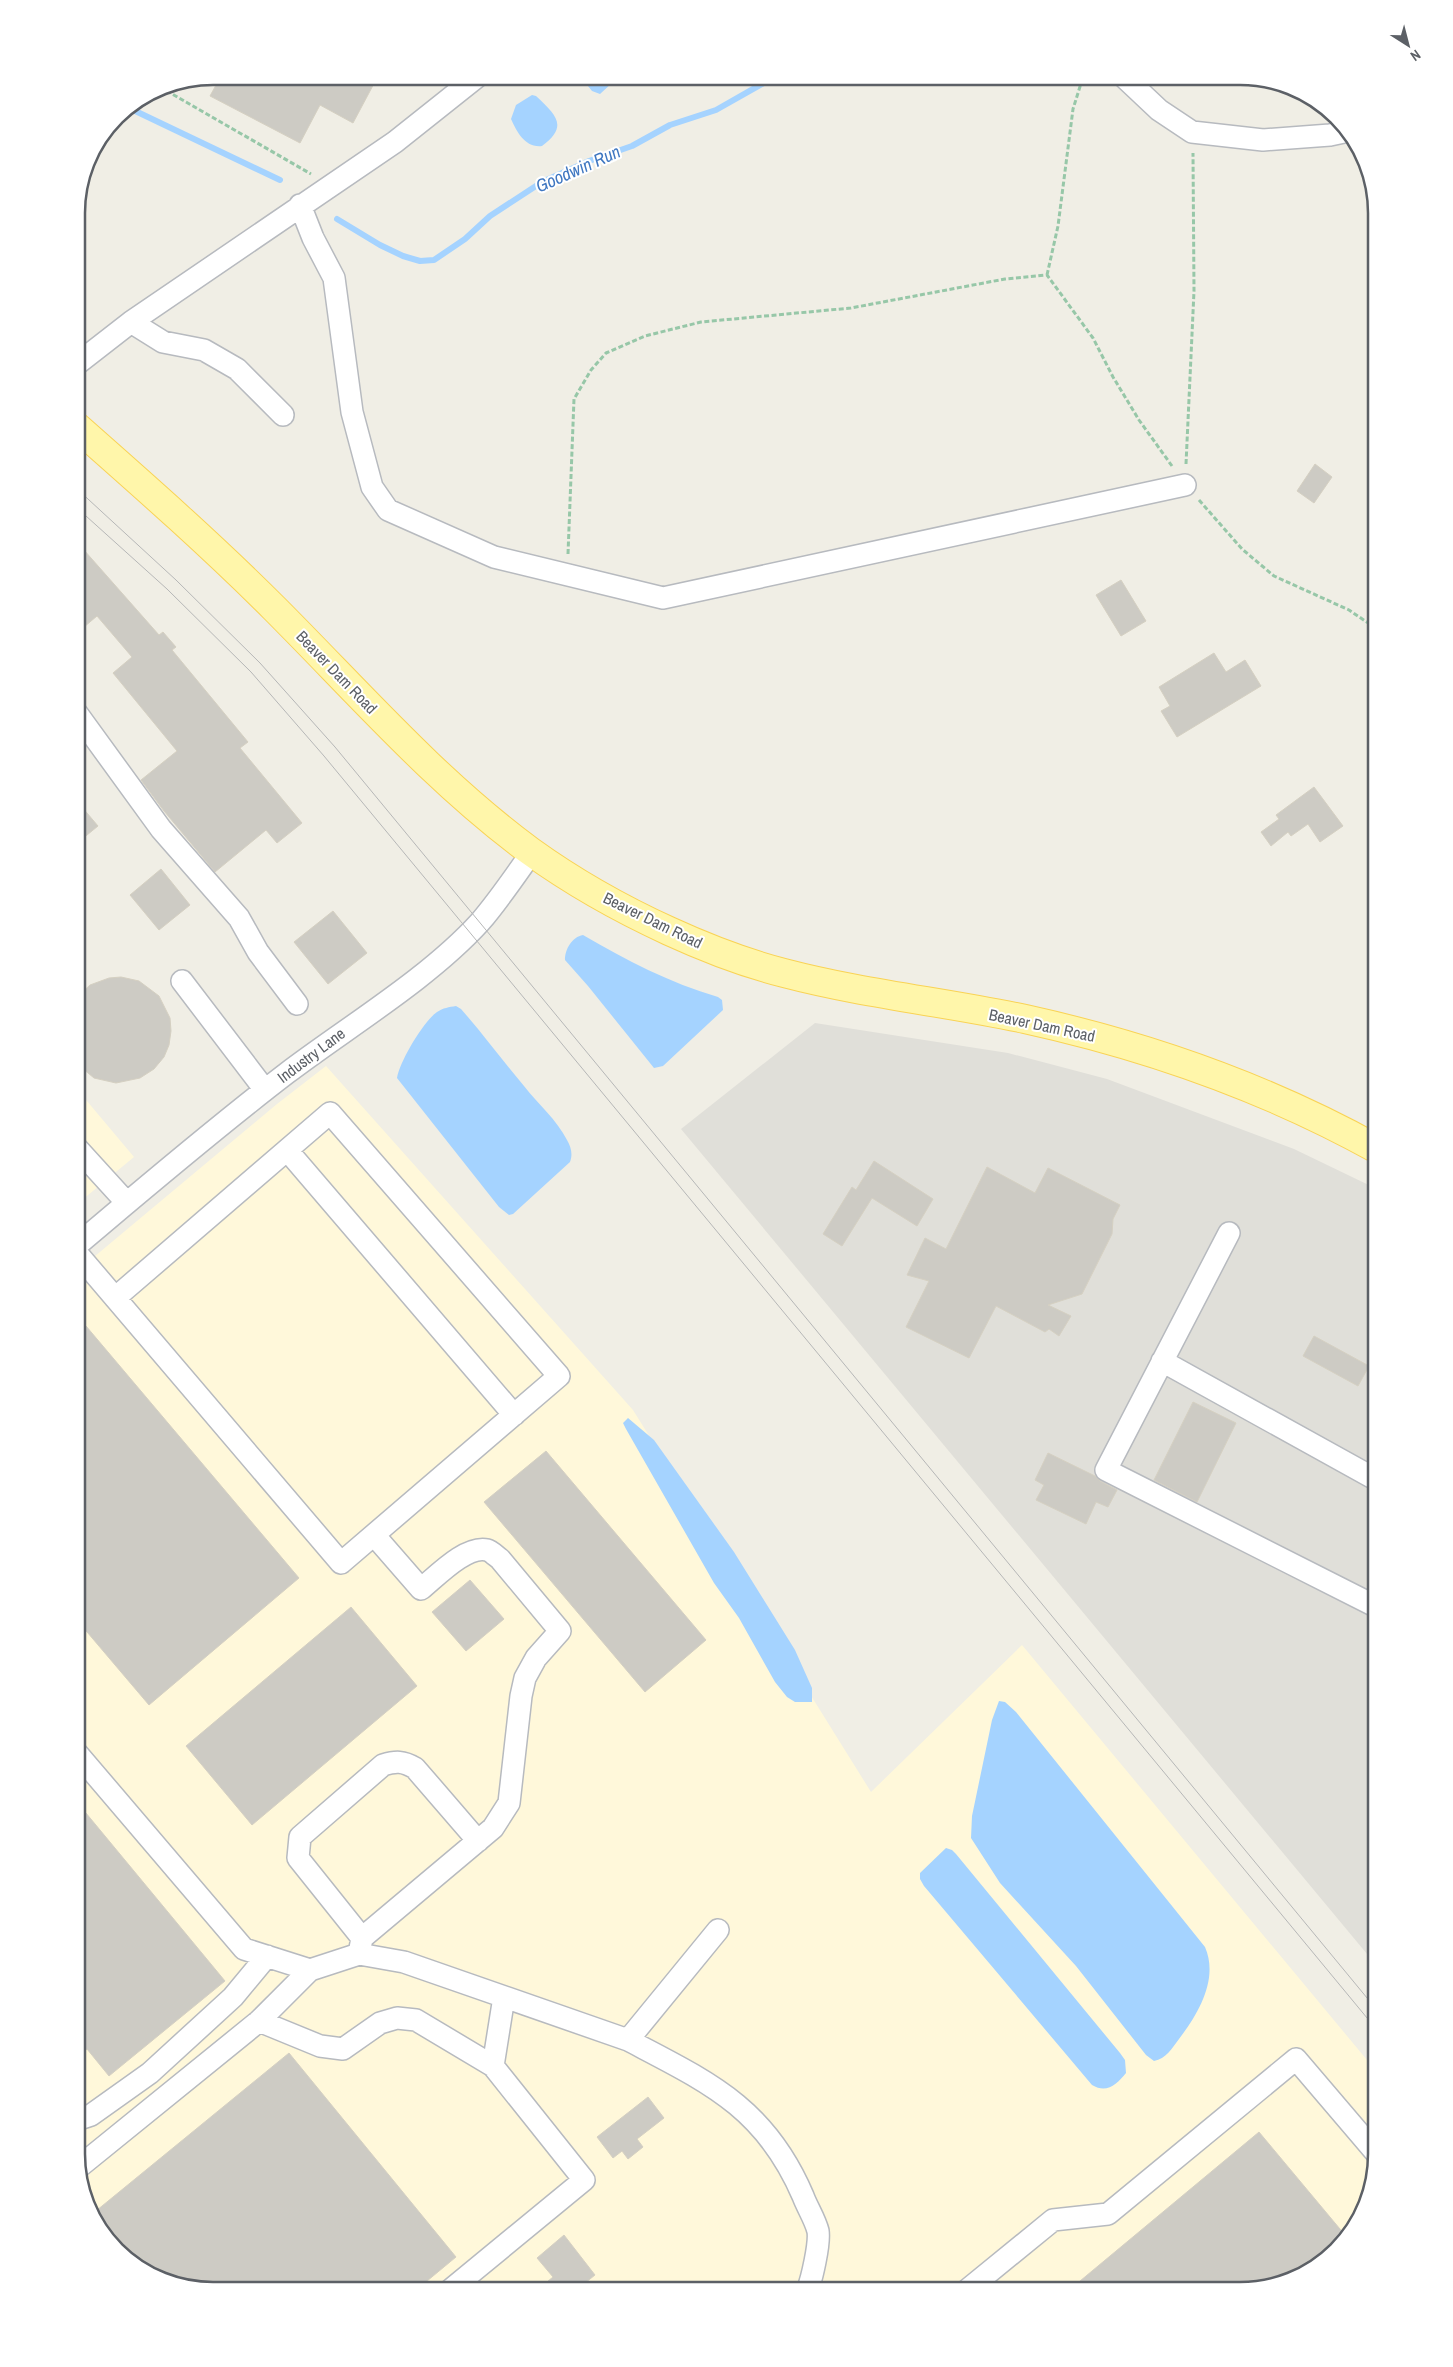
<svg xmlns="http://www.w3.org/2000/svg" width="1453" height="2367" viewBox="0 0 1453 2367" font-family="'Archivo Narrow',sans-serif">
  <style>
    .commercial { fill: #fff8da }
    .industrial { fill: #e0dfd9 }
    .water { fill: #a5d3ff }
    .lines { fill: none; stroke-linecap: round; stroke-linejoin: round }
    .stream { stroke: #a5d3ff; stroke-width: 6 }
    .building { fill: #cdcbc4; stroke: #d5d0c2 }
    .minor-casing { stroke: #b7babf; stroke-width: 24 }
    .major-casing { stroke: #f9d355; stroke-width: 30 }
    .path { stroke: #97c7a8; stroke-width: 3; stroke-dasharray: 5 2.5; stroke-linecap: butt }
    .minor { stroke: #fff; stroke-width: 21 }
    .major { stroke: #fff6aa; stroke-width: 28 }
    .tram { stroke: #b6b7b7; stroke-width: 1 }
    .labels { text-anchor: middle; stroke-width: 4; stroke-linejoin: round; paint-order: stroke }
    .street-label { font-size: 16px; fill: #5c6066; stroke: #fff }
    .water-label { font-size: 18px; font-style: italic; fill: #3f77c1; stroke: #fff }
    .rim { fill: none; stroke: #5c6066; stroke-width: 2.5 }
  </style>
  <rect width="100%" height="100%" fill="#f0eee5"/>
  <path class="commercial" d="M326,1066L633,1410L871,1792L1022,1645L1377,2072V2154L1358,2222L1301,2276L1240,2291L205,2290L137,2268L91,2215L76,2154V1272L277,1104Z
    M76,1088L134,1157L76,1205Z"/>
  <path class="industrial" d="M815,1023L1008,1053L1107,1079L1294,1149L1377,1189V1966L681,1129Z"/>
  <path class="water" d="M580,76H628L612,83L600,94L592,91Z
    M532,95L536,96C556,115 569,126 542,146C525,148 517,132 511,119L516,105Z
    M583,935C626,960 670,983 718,997L722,1000L723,1010L663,1066L654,1068L588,986L565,960C565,949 572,937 583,935Z
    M456,1006L461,1009C483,1034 503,1061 524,1086C538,1104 557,1120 567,1140C571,1147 573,1154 570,1162L513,1214L509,1215L499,1207L397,1078C400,1061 423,1022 437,1012C443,1008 449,1007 456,1006Z
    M628,1418L654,1440L734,1552L795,1650L812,1688V1702H795L787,1697L775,1682L739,1618L714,1583L626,1429L623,1423Z
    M999,1701L1005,1702L1016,1712L1205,1947C1219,1979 1198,2014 1179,2039C1172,2048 1166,2059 1154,2061L1146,2055L1076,1966L1000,1883L971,1838L972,1816L992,1720Z
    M946,1848L952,1850L956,1854L1120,2053L1125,2060L1126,2073C1117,2084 1107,2094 1092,2085L924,1886L920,1879V1873Z"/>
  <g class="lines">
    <path class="stream" d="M129,108L280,180
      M337,219L380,245L403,256L420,261L434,260L465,239L490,216L542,182L589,161L632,146L670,125L716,110L776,76"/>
  </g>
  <path class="building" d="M221,76H378L353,123L320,105L300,143L210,96Z
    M1315,464L1332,477L1314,503L1297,491Z
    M76,541L159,635L163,632L176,647L172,650L248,742L240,748L302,823L277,843L266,830L215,872L164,811L141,780L177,751L113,673L132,657L97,616L84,627L76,618Z
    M1121,580L1146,621L1121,636L1096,595Z
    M1214,653L1226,672L1245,660L1261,686L1177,737L1161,711L1170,706L1159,687Z
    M1314,787L1343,826L1320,842L1308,824L1291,836L1288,832L1271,846L1261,832L1279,819L1276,815Z
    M76,800L98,826L76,844Z
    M161,869L190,905L159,930L130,895Z
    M333,911L367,953L328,984L294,942Z
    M121,977L139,981L159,996L170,1018L171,1031L169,1045L164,1057L154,1069L140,1078L116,1083L94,1078L76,1063V998L90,985L109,978Z
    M874,1161L933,1199L917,1226L872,1198L842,1246L823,1234L852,1187L856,1190Z
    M987,1167L1035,1193L1048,1168L1120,1205L1113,1219L1112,1234L1082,1294L1048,1305L1071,1316L1059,1336L1049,1329L1045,1332L996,1306L969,1358L906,1327L929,1281L907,1275L925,1238L946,1249Z
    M86,1326L299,1578L149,1705L76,1619V1334Z
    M1314,1336L1369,1366L1358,1386L1303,1356Z
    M1193,1402L1236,1423L1197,1502L1154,1480Z
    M546,1451L706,1640L645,1692L484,1502Z
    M1048,1453L1095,1476L1100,1481L1117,1490L1108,1507L1096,1502L1086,1524L1036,1500L1044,1485L1035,1480Z
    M470,1580L504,1619L466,1651L432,1612Z
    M351,1607L417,1686L252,1825L186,1746Z
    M76,1801L225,1981L109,2076L87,2049L76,2057Z
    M289,2053L456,2257L415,2291L205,2290L137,2268L91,2215Z
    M648,2097L664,2118L637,2139L643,2147L628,2159L622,2151L613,2158L597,2137Z
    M1259,2132L1345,2235L1301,2276L1240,2291H1068Z
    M564,2235L595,2275L575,2291H536L553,2277L537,2258Z"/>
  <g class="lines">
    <defs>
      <path id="minor" d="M1124,77L1159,110L1192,132L1263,140L1330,135L1344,132
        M300,205L313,238L334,278L352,412L372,487L388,510L494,557L663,598L1185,485
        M131,322L163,342L204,350L237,369L283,415
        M77,364L131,322L395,142L478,76
        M76,712L161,829L239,918L258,952L297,1004
        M182,981L265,1090
        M76,1147L127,1203
        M287,1150L514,1415
        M1229,1233L1106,1470L1377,1607
        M76,1246C146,1187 215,1128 287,1073C349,1026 428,979 480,922C499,900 515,876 532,852
        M76,1252L341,1563L559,1376L330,1113L115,1298
        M1162,1361L1377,1480
        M76,1752L244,1949L310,1970
        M362,1938L298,1858L300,1837L383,1765C396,1761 403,1761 415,1768L478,1841
        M359,1954L362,1938L493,1828L509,1803L521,1696L525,1678L536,1658L560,1631L500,1559C496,1556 491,1551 487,1550C466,1545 436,1577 421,1589L374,1535
        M259,2021L320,2046L343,2049L380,2023L397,2018L416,2020L493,2066
        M628,2040C708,2082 765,2107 803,2196C807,2207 815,2219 818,2231C820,2243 812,2279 807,2291
        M76,2120L91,2115L150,2073L233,1997L267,1956
        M79,2167L259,2021L310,1970L359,1954L404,1962L628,2040L718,1930
        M449,2291L584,2180L493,2066L504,1997
        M966,2291L1053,2220L1108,2214L1296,2059L1377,2154"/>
      <path id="major" d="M76,426C144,486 211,545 274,608C357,691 435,781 530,851C573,882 621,909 669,931C706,948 745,963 784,973C864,994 945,1002 1025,1019C1148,1046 1267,1088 1377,1149"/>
    </defs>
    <use href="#minor" class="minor-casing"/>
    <use href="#major" class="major-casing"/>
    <path class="path" d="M160,87L311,174
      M1047,275L1058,226L1073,109L1083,77
      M1186,464L1194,291L1193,153
      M1199,500L1242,549L1274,576L1349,610L1377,629
      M568,554L574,399L591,370L606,353L645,336L701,322L851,308L1005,279L1047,275L1093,338L1113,377L1139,420L1172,466"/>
    <use href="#minor" class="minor"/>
    <use href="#major" class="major"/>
    <path class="tram" d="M76,488L176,580L260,663L335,747L1377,2010
      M76,507L167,589L251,672L324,756L1377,2030"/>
  </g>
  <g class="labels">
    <g class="street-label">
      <text transform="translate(337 672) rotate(46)" y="6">Beaver Dam Road</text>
      <text transform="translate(653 920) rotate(26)" y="6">Beaver Dam Road</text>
      <text transform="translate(1042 1025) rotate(12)" y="6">Beaver Dam Road</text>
      <text transform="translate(311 1055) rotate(-37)" y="6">Industry Lane</text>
    </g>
    <g class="water-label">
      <text transform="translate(578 169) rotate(-24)" y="6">Goodwin Run</text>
    </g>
  </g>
  <path d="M0 0H1453V2367H0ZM213 85H1240A128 128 0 0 1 1368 213V2154A128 128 0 0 1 1240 2282H213A128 128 0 0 1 85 2154V213A128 128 0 0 1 213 85Z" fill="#fff" fill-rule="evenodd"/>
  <path class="rim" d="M213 85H1240A128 128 0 0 1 1368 213V2154A128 128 0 0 1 1240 2282H213A128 128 0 0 1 85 2154V213A128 128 0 0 1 213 85Z"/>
  <g transform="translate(1408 45) rotate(144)" stroke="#ffffff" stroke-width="4" paint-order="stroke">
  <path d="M0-4L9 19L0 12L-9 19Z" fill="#5c6066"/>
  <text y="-8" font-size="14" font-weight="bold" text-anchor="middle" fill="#5c6066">N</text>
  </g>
</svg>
